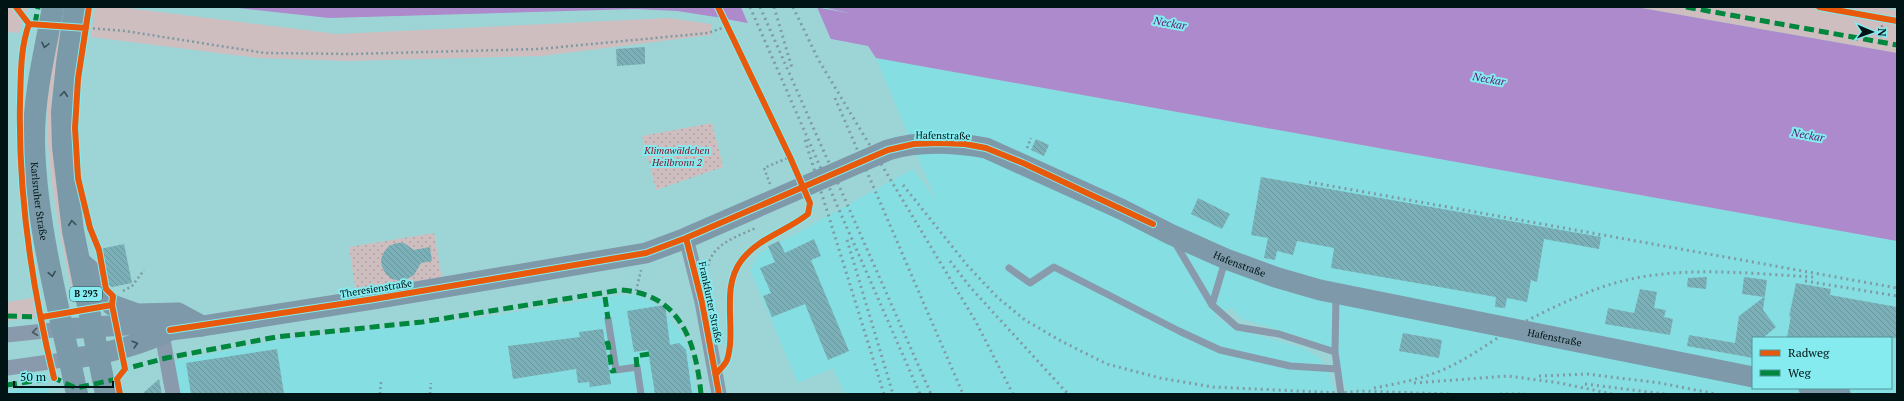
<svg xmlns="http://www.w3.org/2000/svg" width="1904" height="401" viewBox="0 0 1904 401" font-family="'PT Serif',serif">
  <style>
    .built { fill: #85dee1; fill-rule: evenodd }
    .grass { fill: #cebebf }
    .park { fill: url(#park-dots) }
    .water { fill: #ac8acb }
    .pier { fill: #9dd5d7 }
    .building { fill: url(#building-back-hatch) }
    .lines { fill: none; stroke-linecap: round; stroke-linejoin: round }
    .path { stroke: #7e99a2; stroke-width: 2.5; stroke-dasharray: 2 3; stroke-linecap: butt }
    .service { stroke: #889aac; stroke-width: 7 }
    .minor { stroke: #889aac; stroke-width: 15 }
    .secondary { stroke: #7e99aa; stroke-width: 21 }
    .primary { stroke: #7a9aa9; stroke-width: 22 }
    .rail { stroke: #7f9ba5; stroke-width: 3; stroke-dasharray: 2 4; stroke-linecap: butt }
    .quiet { stroke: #00873e; stroke-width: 5; stroke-dasharray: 10 5; stroke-linecap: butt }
    .cycleway-casing { stroke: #85ebef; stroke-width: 8 }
    .cycleway { stroke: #e8590c; stroke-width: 6 }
    .oneway { stroke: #375058 }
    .oneway2 { stroke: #445760 }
    .oneway3 { stroke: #395058 }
    .labels { text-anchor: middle; stroke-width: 4; stroke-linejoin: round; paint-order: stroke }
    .shield { fill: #85ebef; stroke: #285456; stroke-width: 1 }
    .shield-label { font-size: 9px; font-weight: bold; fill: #001415 }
    .street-label { font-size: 10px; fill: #001415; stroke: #85ebef }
    .park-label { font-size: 10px; font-style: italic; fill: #861427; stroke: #85ebef }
    .water-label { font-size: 11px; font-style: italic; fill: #5d186e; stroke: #85ebef }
  </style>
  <defs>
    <pattern id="park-dots" width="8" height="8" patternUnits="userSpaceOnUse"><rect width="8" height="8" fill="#cebebf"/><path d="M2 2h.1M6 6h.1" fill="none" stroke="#afa2a3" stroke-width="1.8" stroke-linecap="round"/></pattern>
    <pattern id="building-back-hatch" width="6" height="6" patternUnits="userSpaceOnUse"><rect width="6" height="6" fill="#7bb0b8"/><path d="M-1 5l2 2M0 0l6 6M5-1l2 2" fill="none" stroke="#69969d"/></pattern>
  </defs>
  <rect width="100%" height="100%" fill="#9dd5d7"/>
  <path class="built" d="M876,58L1897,241V394H1348L1335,358L1325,348L1305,338L1242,319L1232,308L1214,315L1233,328L1303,348L1319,357L1328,370L1335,394H845L833,368L798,383L750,270L759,254L913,169L936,200ZM1753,338H1891V388H1753Z
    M621,295H636L649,300L664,310L683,336L689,352L696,394H178L174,361L283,339L479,318Z
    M43,385L52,394H7V391Z"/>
  <path class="grass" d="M7,7H28L19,33L7,32Z
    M95,7H119L337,34L669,18L711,24V35L541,56L348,61L258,58L91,37Z
    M1636,7H1875L1897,10V53Z
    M57,30L61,31L52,97L53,135L80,300L74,301C60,234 45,166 47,97C48,75 53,52 57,30Z
    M33,298L35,317L7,321V302Z"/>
  <path class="park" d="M712,123L723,167L656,190L642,136Z
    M434,233L442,279L356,292L349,247Z"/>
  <path class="water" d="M230,7H814L849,13L823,7H1636L1897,53V241L876,58L868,46L716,17L677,11L635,9L329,18Z"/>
  <path class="pier" d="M714,7H722L729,22L721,20Z
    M741,7H817L832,42L749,26Z"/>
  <path class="building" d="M645,47V64L617,66L616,49Z
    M1036,139L1049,145L1044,156L1031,150Z
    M1261,177L1601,237L1599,249L1544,239L1537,282L1531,280L1527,302L1507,298L1505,308L1495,307L1496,297L1331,268L1334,248L1297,241L1293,255L1277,251L1275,260L1264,258L1268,238L1251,235Z
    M1198,198L1230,214L1222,229L1191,214Z
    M814,239L821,256L811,260L849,351L828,360L805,304L772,317L763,296L771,293L760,268L775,262L768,246L779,241L785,253Z
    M397,243H404L414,250L430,247L432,261L421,263L414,275L407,279L400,281L392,279L386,274L382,267L381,259L384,252L389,246Z
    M124,244L132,283L112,287L108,284L104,273L100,249Z
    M1707,277L1706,289L1687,287L1688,278Z
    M1744,277L1767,280L1763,310L1776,327L1763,338H1753V358L1687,346L1689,335L1735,343L1739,316L1764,297L1742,294Z
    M1796,283L1831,289L1830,295L1897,307V338H1787L1791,315L1789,317Z
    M1640,289L1657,292L1654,308L1666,310L1664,317L1673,319L1670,335L1605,324L1608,308L1634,313Z
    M665,305L670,345L679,343L686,350L692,394H655L648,350L634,352L627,311Z
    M603,329L611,384L590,387L589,382L578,383L576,369L513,379L508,346L580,337L579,332Z
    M1403,333L1442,340L1439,358L1399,351Z
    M277,349L284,394H191L186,363Z
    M159,379L162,394H142Z"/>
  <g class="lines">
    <path class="path" d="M88,28L125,31L265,53L352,54L539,49L708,33L728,26
      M1880,42L1883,18
      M1027,148L1031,138
      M770,184L764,168L790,157
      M708,266C712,244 738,236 756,228
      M123,291L132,286L144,270
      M636,291L641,270
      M380,394L381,382
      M430,394L431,383"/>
    <path class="service" d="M1174,241L1212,305L1237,327L1279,334L1335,352L1341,394
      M1009,268L1030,283L1054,267L1179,331L1220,350L1290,366L1337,369
      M1212,305L1225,261
      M608,319L616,370L637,367L641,394
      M1335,352L1336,296"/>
    <path class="minor" d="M686,238L702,302L719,394
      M162,334L173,394
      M7,335L63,329
      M7,368L70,359"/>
    <g class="secondary">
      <path d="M79,261L91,271L98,290L112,305L137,314L178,313L202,326"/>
      <path id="s1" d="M63,329L140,324L170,330L202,326L374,299L646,253L686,238L888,150C920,140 953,142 986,148L1121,209L1170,234L1226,259L1275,277L1320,290L1753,377"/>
      <path d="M70,359C103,354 140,346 170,330"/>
      <path d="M1809,388L1840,394"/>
    </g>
    <g class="primary">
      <path id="s2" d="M53,7C45,52 34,93 34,139C35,222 60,313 77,394"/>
      <path d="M75,7L67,63L62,112L63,147L73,231L106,394"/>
    </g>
    <path class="rail" d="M750,7L920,394
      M760,7L931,394
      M774,7L792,68
      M793,7L818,59L976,322L1013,394
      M835,98L963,394
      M805,140L884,394
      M1309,182L1897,288
      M903,185L967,265L997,297L1025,320L1061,341L1107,364L1160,378L1213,387L1341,393L1360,391L1449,394
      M847,240L893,394
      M950,261L970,287L1068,394
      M1805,281L1897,296
      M1539,376L1587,374L1660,383L1716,394
      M1414,383L1508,376L1560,383L1612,394
      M1585,384L1665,394
      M1374,388C1401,383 1431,377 1455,364C1475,354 1493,340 1512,329C1538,314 1566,301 1594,290C1664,263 1740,273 1813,277
      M1500,394H1525"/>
    <path class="quiet" d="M1686,7L1897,45
      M35,24L38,7
      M605,297L608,319
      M7,316L43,317
      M605,344L608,343L612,371L616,370
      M637,367L636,356L649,354
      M7,385L54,378L76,388L117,379L125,369L166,358L276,337L422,322L620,290C680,293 696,342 701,394"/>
    <defs>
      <path id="cycleway" d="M16,7L29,24L86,28
        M89,7L78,79L75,128L78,178L90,228L99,250L106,289L113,296L112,305L125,369L117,379L120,394
        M1819,7L1897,21
        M29,24C20,49 21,75 20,102C18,194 32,288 54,378
        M686,238L702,302L719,394
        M42,317L112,305
        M170,330L374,299L646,253L686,238L888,150L914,144L939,143L965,144L986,148L1023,163L1153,224
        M716,374C719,370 725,365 727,360C737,330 720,289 741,261C758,238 787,231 808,214L810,203L790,157L718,7"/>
    </defs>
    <use href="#cycleway" class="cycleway-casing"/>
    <use href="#cycleway" class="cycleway"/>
  </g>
  <defs><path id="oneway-chevron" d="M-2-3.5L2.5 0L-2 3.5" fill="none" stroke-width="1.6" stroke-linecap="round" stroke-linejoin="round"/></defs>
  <g class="oneway">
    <use href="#oneway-chevron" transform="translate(45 45) rotate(102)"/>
    <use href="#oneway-chevron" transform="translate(64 94) rotate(-85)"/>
    <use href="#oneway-chevron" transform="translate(72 223) rotate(-98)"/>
    <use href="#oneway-chevron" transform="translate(52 274) rotate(79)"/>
  </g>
  <use class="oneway2" href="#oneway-chevron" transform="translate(35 332) rotate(173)"/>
  <use class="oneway3" href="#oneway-chevron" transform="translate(135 344) rotate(-16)"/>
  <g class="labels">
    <rect class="shield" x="70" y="287" width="32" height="14" rx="3"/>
    <g class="shield-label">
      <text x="86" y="297">B 293</text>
    </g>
    <g class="street-label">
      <text transform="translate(943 135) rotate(1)" y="4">Hafenstraße</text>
      <text dy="4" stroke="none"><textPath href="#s2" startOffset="196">Karlsruher Straße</textPath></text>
      <text dy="4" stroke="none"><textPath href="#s1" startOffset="1231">Hafenstraße</textPath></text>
      <text transform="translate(376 288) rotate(-9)" y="4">Theresienstraße</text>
      <text transform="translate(711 302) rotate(78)" y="4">Frankfurter Straße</text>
      <text dy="4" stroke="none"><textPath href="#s1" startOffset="1555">Hafenstraße</textPath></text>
    </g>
    <g class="park-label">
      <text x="677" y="154">Klimawäldchen<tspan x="677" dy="12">Heilbronn 2</tspan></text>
    </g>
    <g class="water-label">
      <text transform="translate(1170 23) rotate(10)" y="4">Neckar</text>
      <text transform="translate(1489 79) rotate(10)" y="4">Neckar</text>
      <text transform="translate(1808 135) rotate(10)" y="4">Neckar</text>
    </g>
  </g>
  <rect width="1904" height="401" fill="none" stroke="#001415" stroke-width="16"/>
  <rect x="1752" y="337" width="140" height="52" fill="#85ebef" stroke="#509598"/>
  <rect x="1760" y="350" width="20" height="6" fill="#e8590c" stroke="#509598"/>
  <text x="1788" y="357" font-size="12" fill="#001415">Radweg</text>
  <rect x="1760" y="370" width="20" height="6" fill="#00873e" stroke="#509598"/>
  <text x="1788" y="377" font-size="12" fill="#001415">Weg</text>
  <g transform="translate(1872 32) rotate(92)" stroke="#85ebef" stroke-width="3" paint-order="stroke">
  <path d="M0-3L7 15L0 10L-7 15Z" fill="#001415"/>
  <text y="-6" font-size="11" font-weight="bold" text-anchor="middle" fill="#001415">N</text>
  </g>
  <path d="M14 381v6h99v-6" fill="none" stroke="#001415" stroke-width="2"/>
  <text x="20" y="381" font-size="12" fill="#001415" stroke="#85ebef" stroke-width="3" paint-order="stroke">50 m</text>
</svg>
